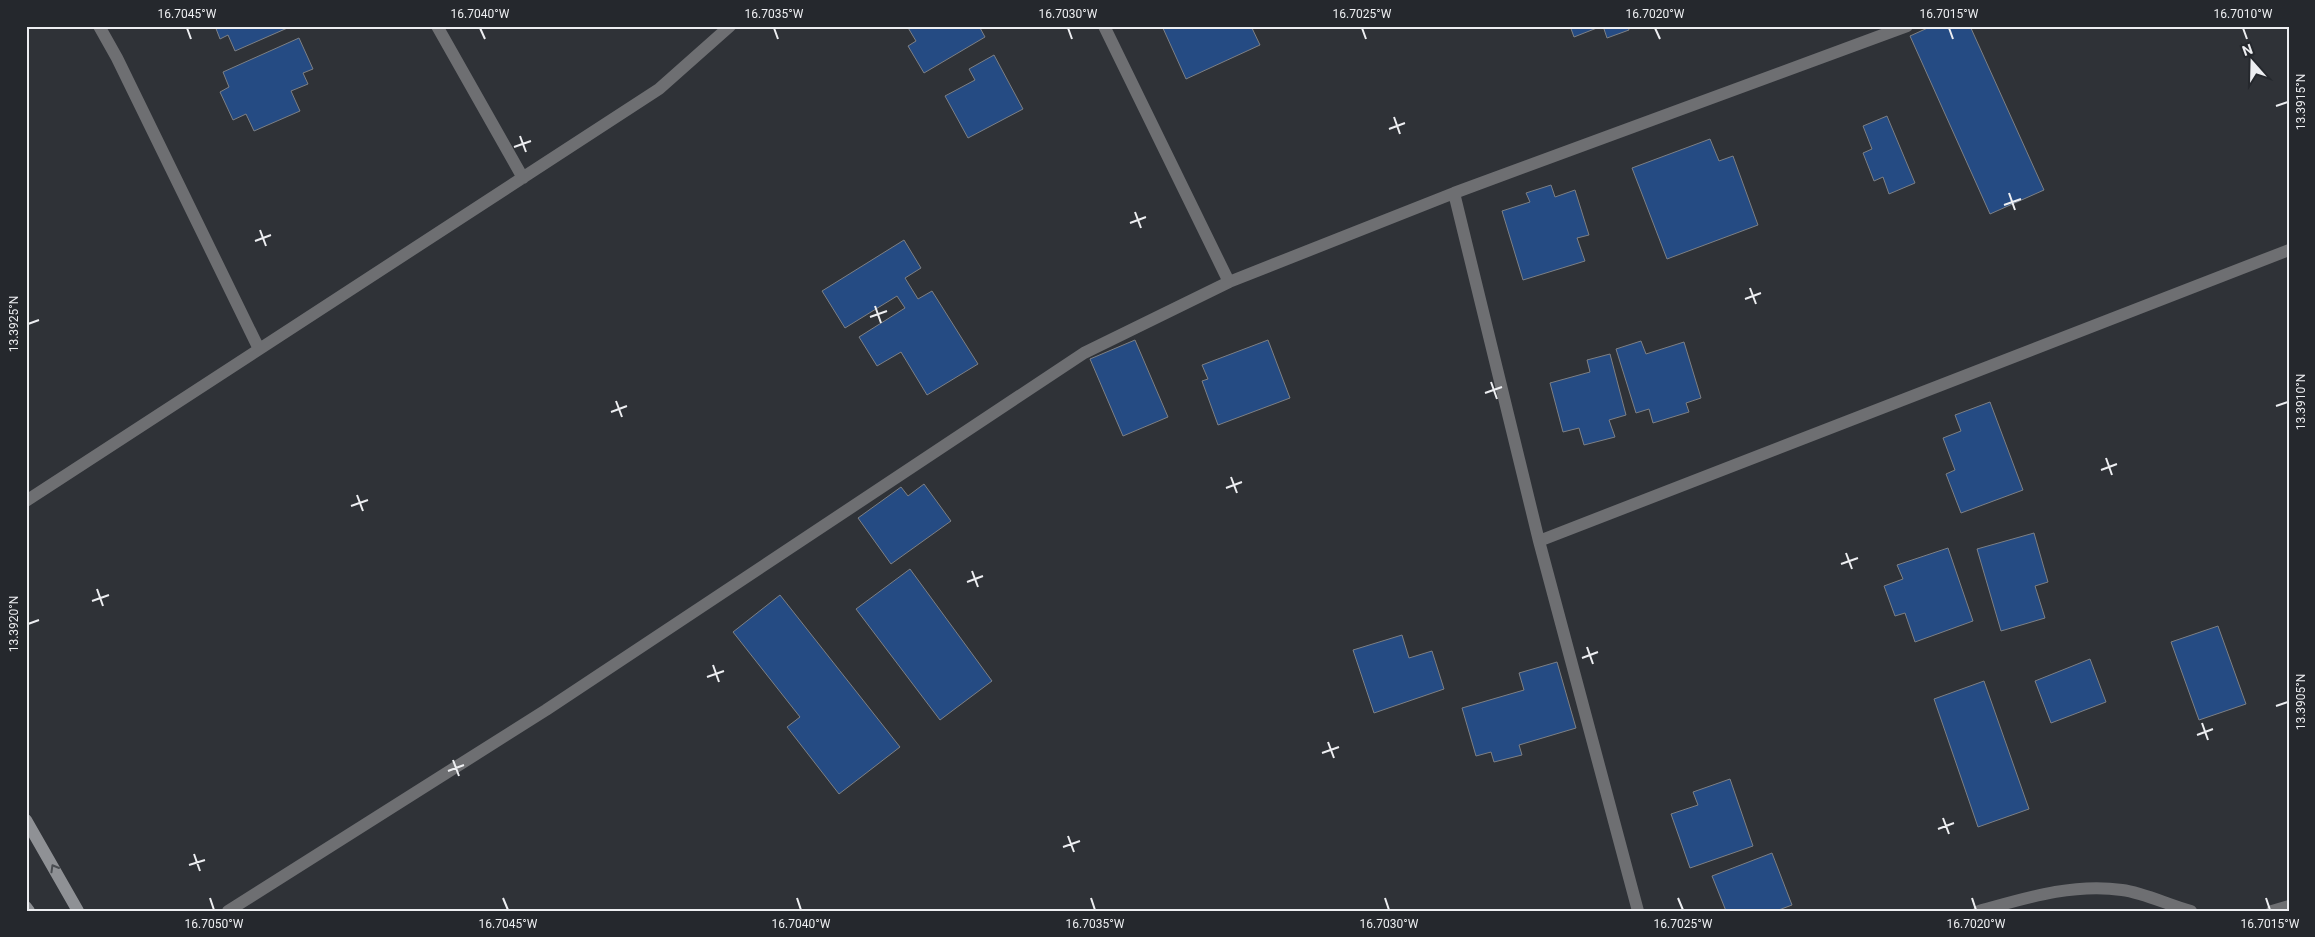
<svg xmlns="http://www.w3.org/2000/svg" width="2315" height="937" viewBox="0 0 2315 937" font-family="Roboto,sans-serif">
  <style>
    .building { fill: #254b83; stroke: #7d8085 }
    .lines { fill: none; stroke-linecap: round; stroke-linejoin: round }
    .street { stroke: #6e6f72; stroke-width: 12 }
    .secondary { stroke: #8f9195; stroke-width: 12 }
    .oneway { stroke: #4a4d51 }
    .ticks { fill: none; stroke: #edeef1; stroke-width: 2 }
    .neatline { fill: none; stroke: #edeef1; stroke-width: 2 }
    .ticks-label { font-size: 12px; text-anchor: middle; fill: #edeef1 }
  </style>
  <rect width="100%" height="100%" fill="#2f3237"/>
  <path class="building" d="M215,26H292L235,51L228,35L220,39Z
    M907,26H979L985,37L924,73L908,46L916,41Z
    M1162,26H1251L1260,45L1186,79Z
    M1570,26H1602L1574,37Z
    M1603,26H1628L1629,30L1607,38Z
    M1932,26H1970L2044,190L1990,214L1910,36Z
    M299,38L313,69L303,73L308,84L291,91L300,111L254,131L246,114L233,120L220,92L229,87L223,72Z
    M994,55L1023,109L968,138L945,96L975,80L969,69Z
    M1887,116L1915,183L1889,194L1883,177L1874,181L1863,153L1872,149L1863,126Z
    M1710,139L1719,161L1733,156L1758,225L1667,259L1632,168Z
    M1551,185L1555,197L1575,190L1589,235L1577,238L1585,261L1523,280L1502,211L1530,202L1526,193Z
    M904,240L921,268L905,278L918,299L932,291L978,364L927,395L901,352L877,366L859,337L905,308L897,296L845,328L822,291Z
    M1135,340L1168,417L1123,436L1090,359Z
    M1268,340L1290,398L1218,425L1202,381L1208,379L1202,365Z
    M1641,341L1646,354L1684,342L1701,398L1686,403L1689,412L1653,423L1649,409L1636,413L1616,349Z
    M1610,354L1626,415L1609,420L1615,437L1584,445L1579,428L1563,432L1550,383L1590,372L1587,360Z
    M1990,402L2023,490L1961,513L1946,474L1955,470L1943,438L1961,431L1955,415Z
    M924,484L951,521L891,564L858,518L901,487L908,496Z
    M2034,533L2048,582L2035,586L2045,618L2001,631L1977,549Z
    M1948,548L1973,621L1915,642L1905,613L1895,616L1884,586L1903,579L1897,565Z
    M910,569L992,681L940,720L856,609Z
    M780,595L900,747L839,794L787,727L800,717L733,632Z
    M2218,626L2246,704L2199,720L2171,642Z
    M1402,635L1409,658L1432,651L1444,689L1374,713L1353,650Z
    M2090,659L2106,702L2051,723L2035,681Z
    M1557,662L1576,728L1519,745L1522,755L1494,762L1491,752L1476,756L1462,708L1524,690L1519,673Z
    M1984,681L2029,809L1978,827L1934,699Z
    M1730,779L1753,846L1690,868L1671,814L1698,805L1693,792Z
    M1772,853L1792,905L1776,911H1726L1712,876Z"/>
  <g class="lines">
    <path class="street" d="M99,26L117,58L259,349
      M437,26L523,178
      M1104,26L1229,282
      M1454,193L1539,541L1638,911
      M26,501L659,89L730,26
      M1539,541L2289,250
      M228,911L546,710L1084,353L1229,282L1454,193L1907,26
      M1979,911C2026,898 2073,883 2122,890C2145,893 2168,905 2191,911
      M2272,911L2289,906"/>
    <path class="secondary" d="M26,820L78,911
      M26,907L29,911"/>
  </g>
  <defs><path id="oneway-chevron" d="M-2-3.5L2.5 0L-2 3.5" fill="none" stroke-width="1.6" stroke-linecap="round" stroke-linejoin="round" transform="scale(1.25)"/></defs>
  <use class="oneway" href="#oneway-chevron" transform="translate(54 868) rotate(-120)"/>
  <path class="ticks" d="M187,28L191,39M480,28L485,39M774,28L778,39M1068,28L1072,39M1362,28L1366,39M1655,28L1660,39M1949,28L1953,39M2243,28L2247,39M2276,106L2288,102M1394,117L1400,134M1389,129L1405,123M520,136L526,152M514,147L531,141M2009,193L2015,210M2004,205L2021,199M1135,212L1141,228M1130,223L1146,217M260,230L266,246M255,241L271,235M1750,288L1756,304M1745,299L1761,293M875,306L881,323M870,317L887,311M28,324L39,320M1491,382L1497,399M1485,393L1502,387M616,401L622,417M2276,406L2288,402M611,412L627,406M2106,458L2112,475M2101,470L2117,464M1231,477L1237,493M1226,488L1242,482M357,495L363,511M351,506L368,500M1846,553L1852,569M1841,564L1858,558M972,571L978,587M967,582L983,576M97,589L103,606M92,601L109,595M28,624L39,620M1587,647L1593,664M1582,658L1598,652M713,665L719,682M707,677L724,671M2276,706L2288,702M2202,723L2208,740M2197,735L2213,729M1328,742L1334,758M1322,753L1339,747M453,760L459,776M448,771L464,765M1943,818L1949,834M1938,829L1954,823M1068,836L1074,852M1063,847L1080,841M194,854L200,871M189,865L205,860M210,898L214,910M503,898L508,910M797,898L801,910M1091,898L1095,910M1385,898L1389,910M1678,898L1683,910M1972,898L1976,910M2266,898L2270,910"/>
  <rect width="2315" height="937" fill="none" stroke="#25282d" stroke-width="55"/>
  <g transform="translate(2252 62) rotate(340)" stroke="#25282d" stroke-width="4" paint-order="stroke">
  <path d="M0-4L9 19L0 12L-9 19Z" fill="#edeef1"/>
  <text y="-8" font-size="14" font-weight="bold" text-anchor="middle" fill="#edeef1">N</text>
  </g>
  <rect x="28" y="28" width="2260" height="882" class="neatline"/>
  <g class="ticks-label">
    <text x="187" y="18">16.7045°W</text>
    <text x="480" y="18">16.7040°W</text>
    <text x="774" y="18">16.7035°W</text>
    <text x="1068" y="18">16.7030°W</text>
    <text x="1362" y="18">16.7025°W</text>
    <text x="1655" y="18">16.7020°W</text>
    <text x="1949" y="18">16.7015°W</text>
    <text x="2243" y="18">16.7010°W</text>
    <text transform="translate(2301 102) rotate(-90)" y="4">13.3915°N</text>
    <text transform="translate(14 324) rotate(-90)" y="4">13.3925°N</text>
    <text transform="translate(2301 402) rotate(-90)" y="4">13.3910°N</text>
    <text transform="translate(14 624) rotate(-90)" y="4">13.3920°N</text>
    <text transform="translate(2301 702) rotate(-90)" y="4">13.3905°N</text>
    <text x="214" y="928">16.7050°W</text>
    <text x="508" y="928">16.7045°W</text>
    <text x="801" y="928">16.7040°W</text>
    <text x="1095" y="928">16.7035°W</text>
    <text x="1389" y="928">16.7030°W</text>
    <text x="1683" y="928">16.7025°W</text>
    <text x="1976" y="928">16.7020°W</text>
    <text x="2270" y="928">16.7015°W</text>
  </g>
</svg>
